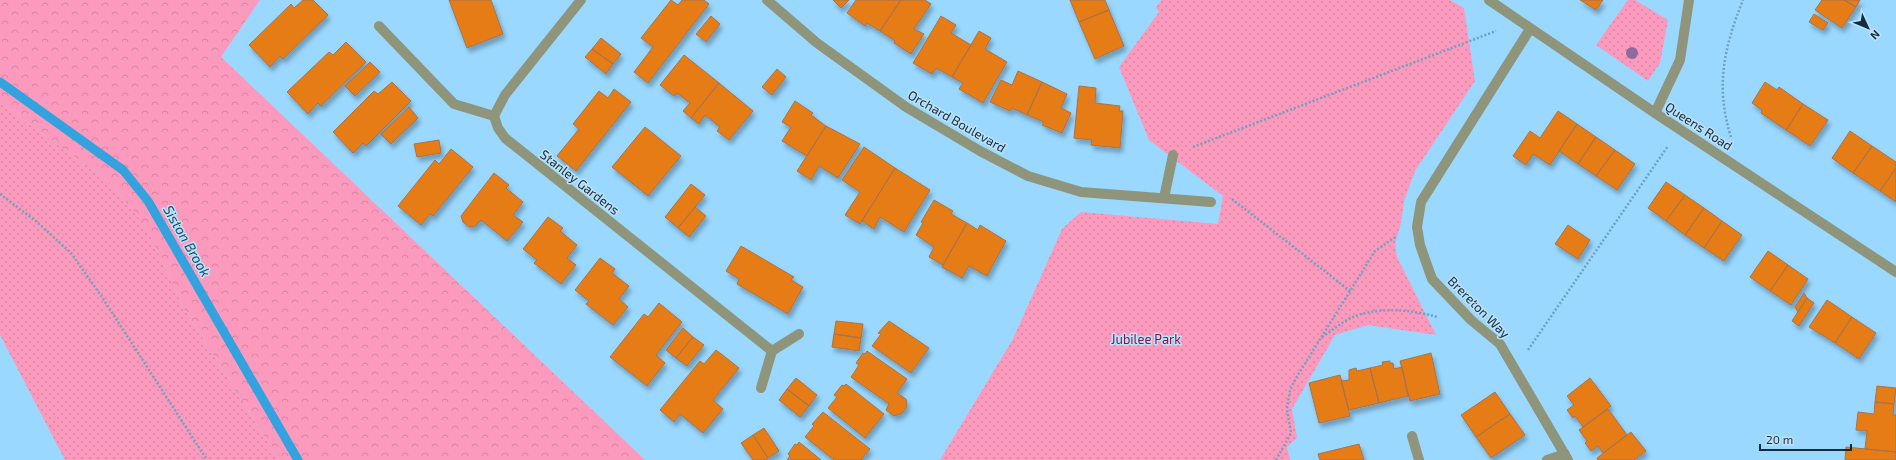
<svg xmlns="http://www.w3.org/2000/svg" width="1896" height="460" viewBox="0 0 1896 460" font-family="'Exo 2',sans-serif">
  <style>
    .grass { fill: url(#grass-dots) }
    .forest { fill: url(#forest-crowns) }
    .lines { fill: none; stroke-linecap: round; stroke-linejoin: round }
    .stream { stroke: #32a3de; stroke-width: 9 }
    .building { fill: #e57c15; stroke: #a7734e; filter: url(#shadow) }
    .path { stroke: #6fa2c1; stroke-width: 2.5; stroke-dasharray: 2 2; stroke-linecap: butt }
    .lane { stroke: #8f957b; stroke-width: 10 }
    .street { stroke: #8f957b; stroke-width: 10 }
    .tree { fill: #8e6b9d }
    .labels { text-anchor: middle; stroke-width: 3; stroke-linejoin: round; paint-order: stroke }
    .street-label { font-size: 13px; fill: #122c3b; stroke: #bde2f9 }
    .park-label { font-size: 13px; fill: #85124d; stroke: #bde2f9 }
    .water-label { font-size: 14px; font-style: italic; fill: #114d6b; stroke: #bde2f9 }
  </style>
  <defs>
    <pattern id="grass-dots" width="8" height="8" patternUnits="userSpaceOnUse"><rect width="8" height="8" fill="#fc9abe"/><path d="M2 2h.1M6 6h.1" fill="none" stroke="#d785a4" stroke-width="1.8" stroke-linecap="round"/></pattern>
    <pattern id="forest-crowns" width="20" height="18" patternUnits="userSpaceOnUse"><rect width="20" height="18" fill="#fc9abe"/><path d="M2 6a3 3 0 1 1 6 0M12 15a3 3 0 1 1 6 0" fill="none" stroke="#d785a4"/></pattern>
    <filter id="shadow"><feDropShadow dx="2.5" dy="4.5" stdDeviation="2" flood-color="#0004"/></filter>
  </defs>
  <rect width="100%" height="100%" fill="#9ad8ff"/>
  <path class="grass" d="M1161,0H1450L1464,8L1475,81L1415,171L1404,201L1401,223L1395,244L1397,257L1436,335L1368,325L1335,335L1292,409L1297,438L1287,447L1290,460H940L1013,339L1062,229L1081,212L1218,224L1223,196L1149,140L1119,67L1159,12L1156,8Z
    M1628,0H1635L1668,20L1660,63L1648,81L1596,45Z
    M0,103L111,183L147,228L183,307L279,460H65L0,335Z"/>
  <path class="forest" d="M0,0H260L221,57L645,460H279L183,307L147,228L111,183L0,103Z"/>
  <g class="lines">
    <path class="stream" d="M0,82L123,170L148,201L298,460"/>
  </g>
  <path class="building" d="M303,0H313L328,15L283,59L280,56L270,67L249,45L291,4L294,8Z
    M449,0H491L503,34L467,48Z
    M671,0L678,5L682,0H704L709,4L648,83L634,72L653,47L641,38Z
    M833,0H849L841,8Z
    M856,0H901L880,31L867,23L865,26L847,13Z
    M901,0H925L931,4L914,29L924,34L911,54L894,43L895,41L880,31Z
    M1070,0H1105L1109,10L1079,22Z
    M1580,0H1603L1596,10Z
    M1822,0H1844L1856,7L1842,28L1815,10Z
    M1844,0H1860L1856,7Z
    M1109,10L1124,46L1095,59L1079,22Z
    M1814,14L1828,23L1823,30L1809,22Z
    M711,16L720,24L706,42L696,34Z
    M941,16L956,25L951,33L971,45L952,77L936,68L932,74L913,63Z
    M979,31L991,38L985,49L1007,62L983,103L959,89L963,83L952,77Z
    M601,38L621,54L613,64L592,49Z
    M346,42L366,62L321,106L318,103L308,114L287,92L329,52L333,55Z
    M592,49L613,64L606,74L585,57Z
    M684,55L719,83L691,118L683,111L690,103L677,93L674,96L660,85Z
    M370,62L380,72L355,96L345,86Z
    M777,69L786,77L772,95L762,87Z
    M1018,71L1042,82L1027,115L1012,108L1010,111L990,102L1001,80L1012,85Z
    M392,82L411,101L366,146L363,143L353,153L333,132L374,91L378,94Z
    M1042,82L1067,94L1061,108L1071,113L1062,133L1042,125L1044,122L1027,115Z
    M1765,82L1777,90L1779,87L1803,104L1786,130L1761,113L1762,110L1752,103Z
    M719,83L753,111L729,140L717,131L720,127L705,115L699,124L691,118Z
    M1079,86L1096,88L1095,103L1120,106L1119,111H1123L1120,148L1091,145L1092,140L1074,138Z
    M614,89L631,102L576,171L557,156L579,129L573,124L599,91L608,98Z
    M795,101L813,113L811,115L826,126L807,156L782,141L791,127L782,122Z
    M1803,104L1828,120L1810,146L1786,130Z
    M409,107L418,118L391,144L381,134Z
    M1558,111L1577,124L1550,165L1533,154L1526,165L1513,156L1530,131L1540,138Z
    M1577,124L1596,137L1578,164L1559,151Z
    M826,126L860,144L838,178L819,166L811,180L797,171Z
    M645,127L681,156L648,196L612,167Z
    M1850,131L1872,146L1853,173L1832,158Z
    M1596,137L1615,150L1596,176L1578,164Z
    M439,140L441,153L417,157L414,144Z
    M1872,146L1896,162V168L1880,191L1853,173Z
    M864,147L895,168L860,224L845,215L860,192L842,180Z
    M451,149L473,167L433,216L430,214L421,225L398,206L435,160L439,164Z
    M1615,150L1635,164L1617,190L1596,176Z
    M895,168L930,190L904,232L880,217L874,229L862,221Z
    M1896,168V202L1880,191Z
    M494,173L509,185L506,188L523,202L513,215L523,222L507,241L481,220L475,226L469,227L463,222L461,216Z
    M1666,182L1685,195L1666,221L1648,208Z
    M691,184L705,195L678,228L665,217Z
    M1685,195L1704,208L1685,235L1666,221Z
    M934,200L953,211L951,214L967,223L943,265L929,257L934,247L916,235L923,223L921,222Z
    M695,207L706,216L689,237L678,228Z
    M1704,208L1722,221L1704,248L1685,235Z
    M548,217L563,228L560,231L577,245L567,258L576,265L561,284L534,263L537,260L523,249Z
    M1722,221L1742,235L1724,261L1704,248Z
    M967,223L978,230L980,225L1006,241L987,276L969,266L962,278L942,267Z
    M1568,225L1590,240L1578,259L1555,244Z
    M741,246L794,277L791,280L803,287L788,314L737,284L739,279L726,271Z
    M1768,251L1788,265L1770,291L1750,277Z
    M600,258L615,269L612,273L629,286L619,299L628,307L613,325L586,304L589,301L575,290Z
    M1788,265L1808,279L1791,305L1770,291Z
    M1804,293L1807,298L1798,312L1795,307Z
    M1807,298L1814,303L1799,326L1792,321Z
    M1827,300L1852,317L1835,343L1809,327Z
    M659,303L682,322L656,355L665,363L647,386L610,357L644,314L648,317Z
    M1852,317L1876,333L1859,359L1835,343Z
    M836,321L863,324L861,338L834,334Z
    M889,321L929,348L911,373L872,346L881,334L878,333Z
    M683,328L693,337L676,358L666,350Z
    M834,334L861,338L859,351L832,347Z
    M693,337L704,345L687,366L676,358Z
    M716,350L739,368L713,400L723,409L703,433L680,414L674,422L660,410L700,361L704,364Z
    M867,351L907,379L897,393L906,399L907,407L901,414L894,416L886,410L889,404L851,377L859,365L856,363L863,353L865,354Z
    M1431,353L1440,394L1410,401L1400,361Z
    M1390,361V363H1393L1394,369L1402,367L1408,396L1379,403L1370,368L1383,365L1382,362Z
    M1356,368L1357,371L1370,368L1379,403L1349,410L1341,381L1349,380V370Z
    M1340,375L1350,416L1319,423L1309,383Z
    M796,378L817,395L809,406L787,389Z
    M1590,378L1611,406L1583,427L1575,416L1573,418L1567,410L1574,405L1567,396Z
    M846,384L884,414L865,438L828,408L837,397L834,395L842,385L844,386Z
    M1877,386L1896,388L1894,404L1875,402Z
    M787,389L809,406L800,417L779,400Z
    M1495,392L1510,414L1476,437L1461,415Z
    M1875,402L1894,404L1893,415H1896V452L1865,449L1867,431L1856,430L1858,412L1874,414Z
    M1608,409L1627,435L1603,453L1598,446L1591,451L1585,443L1587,441L1579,430Z
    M823,412L870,449L861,460H834L805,437L814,426L812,424Z
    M1510,414L1525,435L1491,458L1476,437Z
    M764,428L779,451L768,458L753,435Z
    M1631,432L1646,451L1634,460H1598L1597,458Z
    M753,435L768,458L766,460H753L741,443Z
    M799,442L821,460H787L790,456L788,454L795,444L797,445Z
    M1359,444L1364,460H1320L1318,454Z
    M1846,447L1896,452V460H1845Z"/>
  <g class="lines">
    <path class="path" d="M1731,137C1715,87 1724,47 1743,0
      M1193,147L1496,31
      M0,194L37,222L71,253L102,297L207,460
      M1232,199L1350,291
      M1322,337C1332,331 1343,321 1353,317C1380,306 1411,310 1438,317
      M1528,350L1668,146
      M1276,460L1291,433L1287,409L1290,390L1296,378L1375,251L1397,236"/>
    <path class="lane" d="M379,26L454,104L494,116"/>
    <path class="street" d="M581,0L505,95L494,116L498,128L505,138L772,351
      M767,0L817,43L906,107L980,151L1028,176L1081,192L1211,202
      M1489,0L1655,113L1896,272
      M1530,29L1421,202L1417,227L1420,245L1432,279L1471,320L1500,344L1568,460
      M1655,113L1680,60L1689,0
      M1164,198L1173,155
      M761,388L772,351L799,334
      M1412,436L1419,460
      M1547,460L1565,454"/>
  </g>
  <circle class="tree" cx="1632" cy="53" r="6"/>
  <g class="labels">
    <g class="street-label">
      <text transform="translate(957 121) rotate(30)" y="5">Orchard Boulevard</text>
      <text transform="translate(1699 126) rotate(33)" y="5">Queens Road</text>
      <text transform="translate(580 182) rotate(38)" y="5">Stanley Gardens</text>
      <text transform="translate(1479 307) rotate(45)" y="5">Brereton Way</text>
    </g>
    <g class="park-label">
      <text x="1146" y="344">Jubilee Park</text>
    </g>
    <g class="water-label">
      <text transform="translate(187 241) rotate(60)" y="5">Siston Brook</text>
    </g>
  </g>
  <g transform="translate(1868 28) rotate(134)" stroke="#bde2f9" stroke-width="3" paint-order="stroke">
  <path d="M0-3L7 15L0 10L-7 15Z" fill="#122c3b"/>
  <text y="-6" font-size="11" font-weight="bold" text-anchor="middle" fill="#122c3b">N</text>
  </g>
  <path d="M1760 444v6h91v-6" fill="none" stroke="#122c3b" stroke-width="2"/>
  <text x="1766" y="444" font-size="12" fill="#122c3b" stroke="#bde2f9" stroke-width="3" paint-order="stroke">20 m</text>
</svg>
